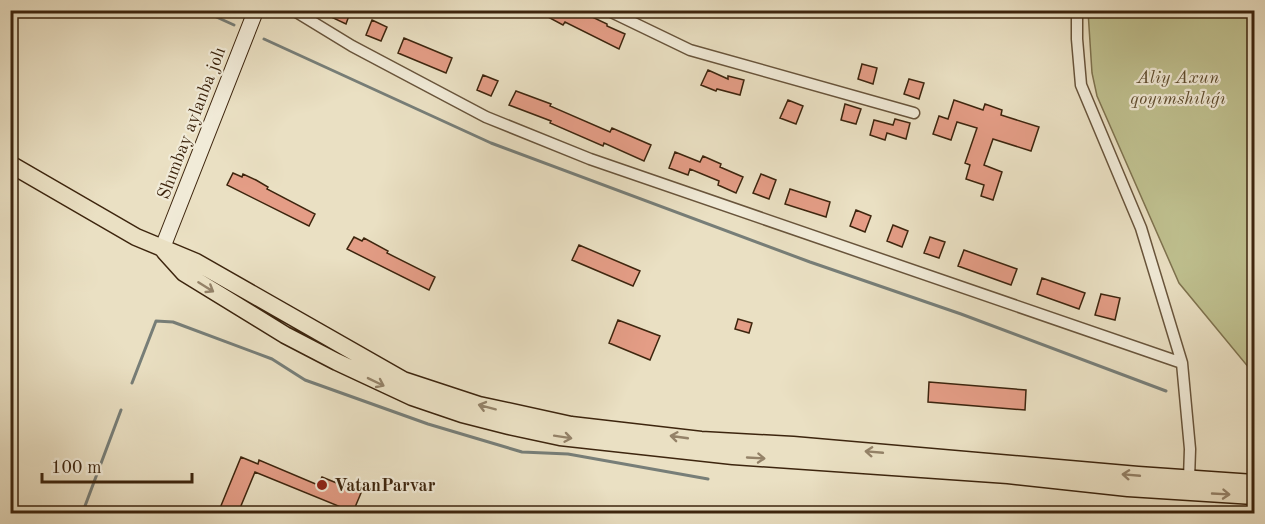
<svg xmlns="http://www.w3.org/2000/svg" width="1265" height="524" viewBox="0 0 1265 524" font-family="'Old Standard TT',serif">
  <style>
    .green { fill: #bfc08f; stroke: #7e724e; stroke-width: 1.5 }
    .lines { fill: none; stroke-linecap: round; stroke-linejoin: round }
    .stream { stroke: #777e78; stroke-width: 3 }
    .building { fill: #e49d86; stroke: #3d250e; stroke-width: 1.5 }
    .minor-casing { stroke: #68543b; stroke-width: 13 }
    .secondary-casing { stroke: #3d250e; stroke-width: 17 }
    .primary-casing { stroke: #3d250e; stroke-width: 19 }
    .minor { stroke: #f1ebd8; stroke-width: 10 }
    .secondary { stroke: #f1ebd8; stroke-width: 15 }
    .primary { stroke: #eae0c3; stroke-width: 16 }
    .oneway { stroke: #948268 }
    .poi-dot { fill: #8f2418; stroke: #f1ebd8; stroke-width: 2 }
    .labels { text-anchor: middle; stroke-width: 4.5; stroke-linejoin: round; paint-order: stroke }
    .park-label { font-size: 18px; font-style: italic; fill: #5e4c2e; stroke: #f1ebd8 }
    .street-label { font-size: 18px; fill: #3d250e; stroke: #f1ebd8 }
    .poi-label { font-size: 18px; font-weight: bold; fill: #3d250e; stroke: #f1ebd8; text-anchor: start }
  </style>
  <rect width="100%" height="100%" fill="#eae0c3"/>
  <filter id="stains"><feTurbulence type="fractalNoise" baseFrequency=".00333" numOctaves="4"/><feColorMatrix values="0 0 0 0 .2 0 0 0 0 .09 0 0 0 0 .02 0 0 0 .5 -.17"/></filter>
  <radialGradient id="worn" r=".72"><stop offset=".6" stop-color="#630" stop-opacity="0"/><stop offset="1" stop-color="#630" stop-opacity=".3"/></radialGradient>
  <path class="green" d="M1088,11H1254V374L1179,283L1097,96L1092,73Z"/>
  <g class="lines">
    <path class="stream" d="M201,10L234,25
      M264,39L491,143L810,262L961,314L1166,391
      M132,383L156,321L173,322L272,359L305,380L428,424L522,452L568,454L708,479
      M82,514L121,410"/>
  </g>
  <path class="building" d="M334,10H351L346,24L331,17Z
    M549,10H585L593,15L592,17L607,24V26L625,34L619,49L565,22L563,25L546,16Z
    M372,20L387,27L381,41L366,35Z
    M404,38L452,58L446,73L398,53Z
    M862,64L877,68L873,84L858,79Z
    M708,70L728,79V76L744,80L740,95L717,89L716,91L701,85Z
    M483,75L498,81L491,96L477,90Z
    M909,79L924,83L919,99L904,94Z
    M516,91L551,104L550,106L610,132L612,128L651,145L644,161L604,143L603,146L550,123L551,121L509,105Z
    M788,100L803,106L796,124L780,118Z
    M954,100L983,110L985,104L1002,110L1001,115L1039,127L1031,151L993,139L984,165L1002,172L993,200L981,196L984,185L966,179L970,165L965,163L977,128L957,122L951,140L933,134L939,116L948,119Z
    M845,104L861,109L856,124L841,120Z
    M895,119L910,123L906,139L887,133L885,140L870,135L874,120L893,125Z
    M675,152L700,162L703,156L721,164L720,167L743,177L736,193L718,185L719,181L690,169L688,175L669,168Z
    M233,173L242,177L243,174L256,180L268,187L267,189L315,214L309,226L227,185Z
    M761,174L776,180L769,199L753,193Z
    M790,189L830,202L826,217L785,204Z
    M856,210L871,216L865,232L850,226Z
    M893,225L908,231L902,247L887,241Z
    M354,237L362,241L364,238L388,251L387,253L435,277L429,290L347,249Z
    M930,237L945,242L939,258L924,253Z
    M579,245L640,271L633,286L572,260Z
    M964,250L1017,269L1011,285L958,266Z
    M1042,278L1085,293L1079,309L1037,294Z
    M1101,294L1120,298L1115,320L1095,315Z
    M738,319L752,323L749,333L735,329Z
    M618,320L660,336L650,360L609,343Z
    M929,382L1026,390L1025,410L928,402Z
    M241,457L258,464L259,460L318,485L322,477L361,493L353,512L255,472L238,513H218Z"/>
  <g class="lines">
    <defs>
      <path id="minor" d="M293,10L352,46L486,117L590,159L1182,363
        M607,10L690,50L914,113
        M1077,10V39L1081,85L1141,228L1182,363L1190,449L1189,479"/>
      <path id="secondary" d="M162,249L256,10"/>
      <path id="primary" d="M10,164L136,237L196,262L403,380L479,405L571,425L701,440L793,445L1138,475L1254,483
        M165,252L184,273L285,335L337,362L412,397L462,414L509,426L560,437L733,456L1008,475L1128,488L1254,496"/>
    </defs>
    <use href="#minor" class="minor-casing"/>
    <use href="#secondary" class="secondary-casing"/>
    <use href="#primary" class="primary-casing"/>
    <use href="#minor" class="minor"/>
    <use href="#secondary" class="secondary"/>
    <use href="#primary" class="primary"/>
  </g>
  <defs><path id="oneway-shaft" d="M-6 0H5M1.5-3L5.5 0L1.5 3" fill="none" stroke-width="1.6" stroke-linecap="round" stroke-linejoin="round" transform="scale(1.5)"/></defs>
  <g class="oneway">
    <use href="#oneway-shaft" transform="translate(206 287) rotate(32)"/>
    <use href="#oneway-shaft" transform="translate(376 382) rotate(26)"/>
    <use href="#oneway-shaft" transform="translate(487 407) rotate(-165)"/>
    <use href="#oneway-shaft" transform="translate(563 437) rotate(9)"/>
    <use href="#oneway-shaft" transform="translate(679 437) rotate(-172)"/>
    <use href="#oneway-shaft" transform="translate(874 452) rotate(-175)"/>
    <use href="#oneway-shaft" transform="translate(756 458) rotate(3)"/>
    <use href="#oneway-shaft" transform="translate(1131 475) rotate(-175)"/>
    <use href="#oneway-shaft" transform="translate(1221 494) rotate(3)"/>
  </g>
  <circle class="poi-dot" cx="322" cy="485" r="6"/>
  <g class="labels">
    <g class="park-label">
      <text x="1178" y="83">Aliy Axun<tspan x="1178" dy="21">qoyımshılıǵı</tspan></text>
    </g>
    <g class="street-label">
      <text transform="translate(191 123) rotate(-69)" y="6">Shımbay aylanba jolı</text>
    </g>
    <g class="poi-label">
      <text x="334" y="491">VatanParvar</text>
    </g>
  </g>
  <rect width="1265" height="524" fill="none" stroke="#eae0c3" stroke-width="36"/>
  <rect x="12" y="12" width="1241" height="500" fill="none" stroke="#3d250e" stroke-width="3"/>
  <rect x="18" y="18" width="1229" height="488" fill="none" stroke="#3d250e" stroke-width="1.5"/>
  <path d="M42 473v9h150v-9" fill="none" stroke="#3d250e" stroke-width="3"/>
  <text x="51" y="473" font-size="18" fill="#3d250e" stroke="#f1ebd8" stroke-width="4.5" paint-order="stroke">100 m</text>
  <rect width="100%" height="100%" filter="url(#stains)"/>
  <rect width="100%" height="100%" fill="url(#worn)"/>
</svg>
